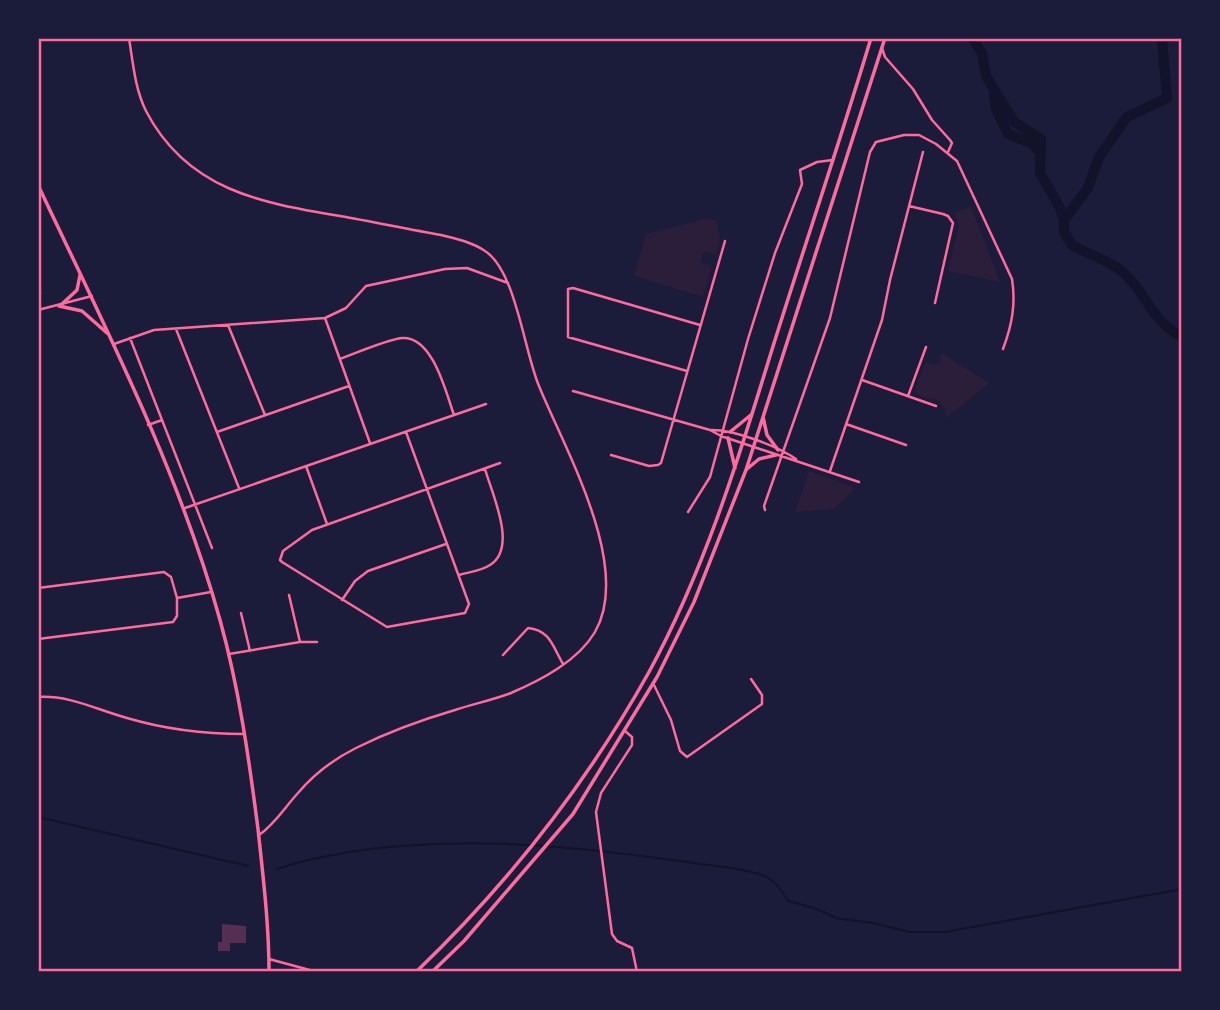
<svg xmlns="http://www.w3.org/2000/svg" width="1220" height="1010" viewBox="0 0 1220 1010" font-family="Ubuntu,sans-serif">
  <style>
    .green { fill: #2a1e3b }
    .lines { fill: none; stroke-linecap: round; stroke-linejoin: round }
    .stream { stroke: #12122b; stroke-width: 2 }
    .river { stroke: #12122b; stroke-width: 10 }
    .building { fill: #542f53 }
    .minor { stroke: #ff6b9d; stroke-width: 2.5 }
    .tertiary { stroke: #ff6b9d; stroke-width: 2.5 }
    .primary { stroke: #ff6b9d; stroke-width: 3.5 }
    .trunk { stroke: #ff6b9d; stroke-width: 3.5 }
    .neatline { fill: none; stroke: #ff6b9d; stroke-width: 2.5 }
  </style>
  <rect width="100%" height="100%" fill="#1b1b3a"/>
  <path class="green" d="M971,206L1000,282L948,271L959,226L954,213Z
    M704,219L716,220L720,238L716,255L704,252L700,262L712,266L703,297L634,276L646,234Z
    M942,353L989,383L946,418L945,409L938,400L919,396L915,390L925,362L938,365Z
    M809,471L851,486L854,490L834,509L795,512Z"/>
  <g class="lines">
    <path class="stream" d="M38,817L248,866
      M277,869C319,855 374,847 418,845C511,839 602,850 694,863C712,866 751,869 767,877C776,882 783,892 788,901L817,909L836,918L873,923L910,932H945L1182,889"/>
    <path class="river" d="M972,38L982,53L986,76L1014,122L1041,139L1040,173L1059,206L1064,220
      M1162,38L1167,98L1127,117L1099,157L1088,188L1064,220V232L1072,245C1089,255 1112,261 1126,275C1149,298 1150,319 1182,337
      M994,93L996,109L1008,134L1031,143L1040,152"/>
  </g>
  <path class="building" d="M222,924L246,926V943H230V951H218V942H222Z"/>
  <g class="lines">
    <path class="minor" d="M129,38C133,63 135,89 146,111C187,190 261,203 340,216C374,222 407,229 441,235C456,239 472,242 485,251C516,271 524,351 539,386C564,448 633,566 595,632C578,661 541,680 511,693C493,700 473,704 455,710C421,720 388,732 356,748C334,759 314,774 298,793C285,807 275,824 259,835
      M882,48L885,57L913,89L932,120L950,140L952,143L948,152
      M909,206L943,214L948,216L953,223L935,303
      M38,280L40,293
      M325,318L370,443
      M228,325L265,415
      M176,329L239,488
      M130,338L212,548
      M114,344L154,330L325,318L346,308L366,286L445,269L467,268L508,283
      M340,359C356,353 386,340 402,338C433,336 446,393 454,415
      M687,371L568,337V289L573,288L700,325
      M862,380L936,406
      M573,391L710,430L721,436L859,482
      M908,396L926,347
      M846,424L906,445
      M148,425L162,420
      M710,430C733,429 777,446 796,459
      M217,432L349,386
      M406,432C427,489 448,546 469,604L465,613L387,627L282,562L280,560L283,551L312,530L500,463
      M611,455L649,466L658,465L661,463L725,241
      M306,466L327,524
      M830,471L882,320L890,280L923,152
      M185,508L486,404
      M765,510L764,506L830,318L870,152L876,142L904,135H919L936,144L957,161L1012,279C1016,304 1012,325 1003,349
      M688,512L710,477L748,339L775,253L802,184L800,170L817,162L833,160
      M459,575C469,572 481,571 490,565C518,548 492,494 485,469
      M38,588L164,572L171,577L177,598
      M289,595L300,642
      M342,600L355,581L368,571L446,544
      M241,613L250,651
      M38,639L173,622L177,616V598L211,592
      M229,654L300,642H317
      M503,655L528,628C550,630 553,647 563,664
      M653,683L671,720L680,751L687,757L762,704V695L751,679
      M38,697C70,695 97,710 127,718C164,729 204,734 244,734
      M625,731L632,737V745L601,793L596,812L612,934L617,941L632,948L637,972
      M269,959L317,972"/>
    <path class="tertiary" d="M38,310L92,296"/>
    <path class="primary" d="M38,185C105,327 178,469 220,620C239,688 249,759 258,829C263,876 269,924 269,972
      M61,305L77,290L80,275
      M59,306L82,311L107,333"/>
    <path class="trunk" d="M763,417L767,435L778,450
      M730,432L752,414
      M728,438L735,468
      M747,469L759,459L776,455
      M416,972C508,884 587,783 649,672C703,573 737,464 770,356C803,250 839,145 871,38
      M432,972L464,941L573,814L657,677L694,602L746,470L885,38"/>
  </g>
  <rect width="1220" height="1010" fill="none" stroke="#1b1b3a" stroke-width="80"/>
  <rect x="40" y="40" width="1140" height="930" class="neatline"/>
</svg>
